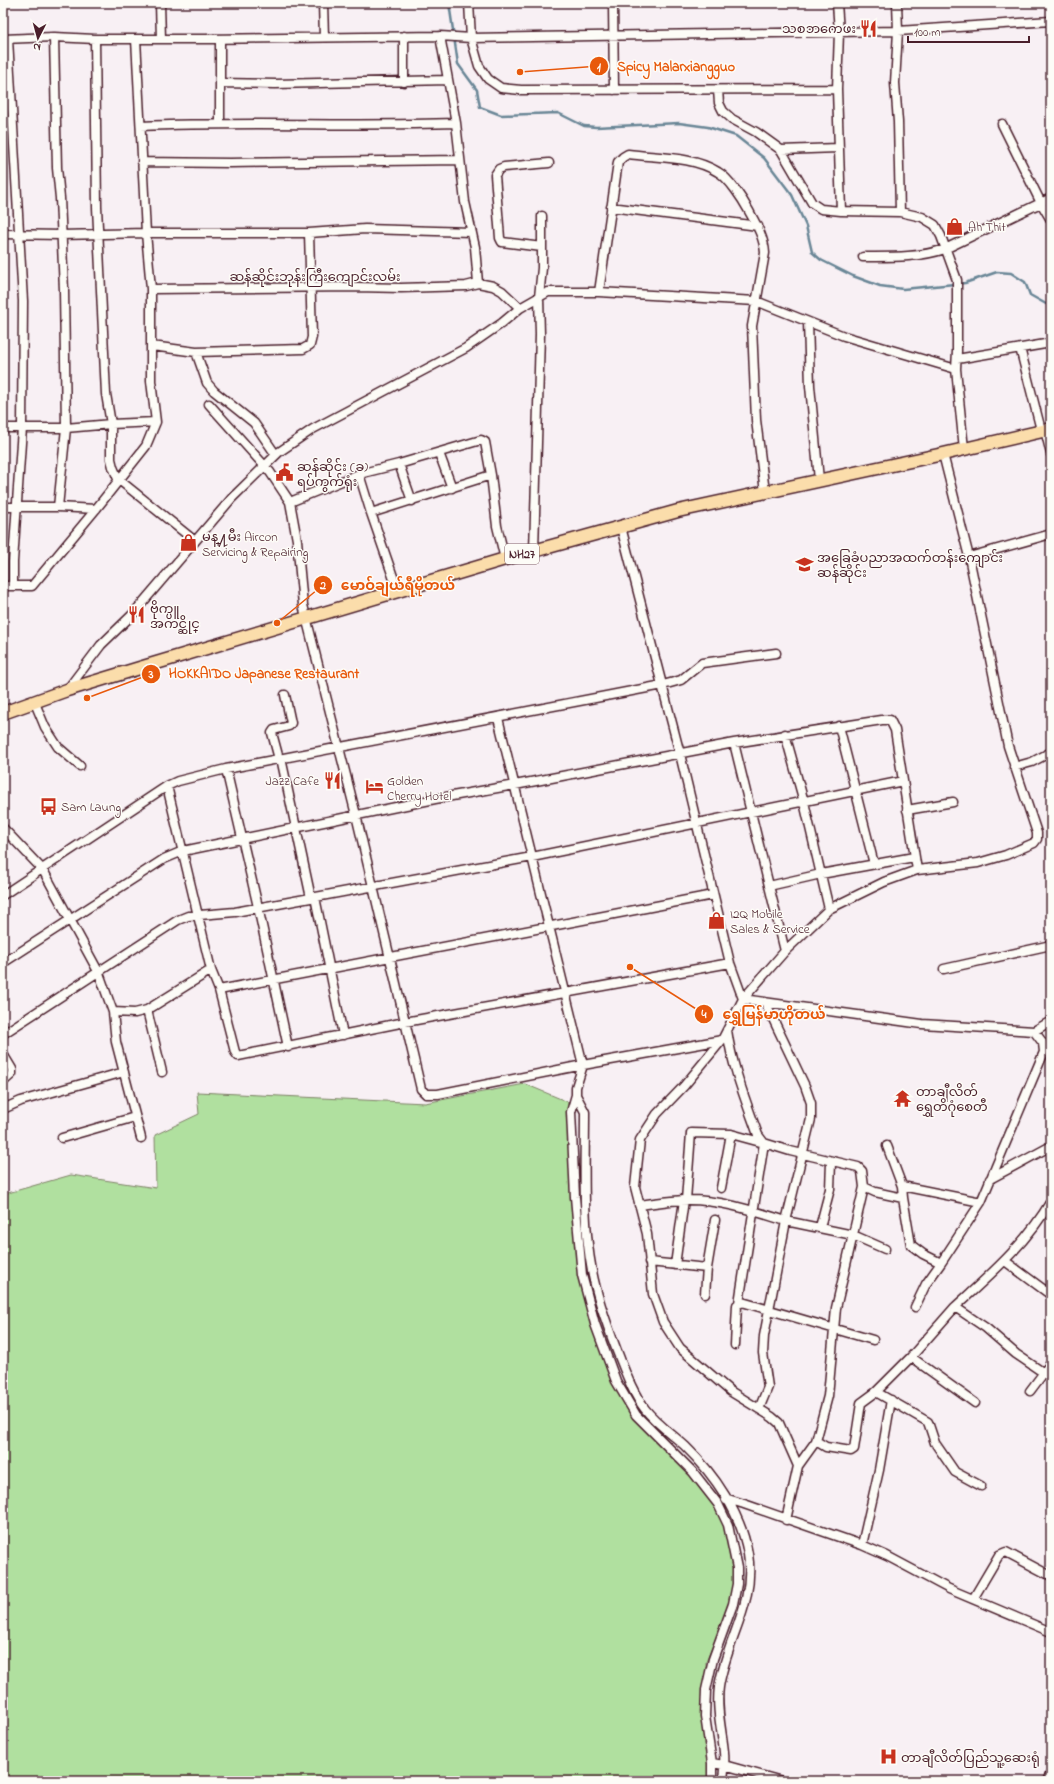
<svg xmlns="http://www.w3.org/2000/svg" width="1054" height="1784" viewBox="0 0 1054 1784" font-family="'Indie Flower','Noto Sans Myanmar',sans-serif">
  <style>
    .green { fill: #b0e09f; stroke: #7d8065 }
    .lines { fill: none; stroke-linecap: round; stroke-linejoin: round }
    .stream { stroke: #698696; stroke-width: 2.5 }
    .minor-casing { stroke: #4a1f2b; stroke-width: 11 }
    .primary-casing { stroke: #4a1f2b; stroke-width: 15 }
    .minor { stroke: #fdfcf7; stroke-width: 8 }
    .primary { stroke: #fbddab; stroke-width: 12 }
    .labels { text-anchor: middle; stroke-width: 3; stroke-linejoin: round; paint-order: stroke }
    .shield { fill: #fdfcf7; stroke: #806168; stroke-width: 1 }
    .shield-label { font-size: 12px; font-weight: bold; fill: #4a1f2b }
    .poi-label { font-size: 13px; fill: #4a1f2b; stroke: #fdfcf7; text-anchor: start }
    .street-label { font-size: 13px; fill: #4a1f2b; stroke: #fdfcf7 }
    .leader { fill: none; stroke: #e8590c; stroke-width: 1.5 }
    .callout-dot { fill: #e8590c; stroke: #fdfcf7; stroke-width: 1.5 }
    .mark-label { font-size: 12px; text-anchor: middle; font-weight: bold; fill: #fff }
    .callout-label { font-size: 14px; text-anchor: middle; font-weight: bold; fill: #e8590c; stroke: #fdfcf7; stroke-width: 3; stroke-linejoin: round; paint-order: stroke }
  </style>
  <rect width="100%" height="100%" fill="#f8f0f4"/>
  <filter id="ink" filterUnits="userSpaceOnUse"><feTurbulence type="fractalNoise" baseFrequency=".025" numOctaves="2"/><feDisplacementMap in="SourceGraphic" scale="8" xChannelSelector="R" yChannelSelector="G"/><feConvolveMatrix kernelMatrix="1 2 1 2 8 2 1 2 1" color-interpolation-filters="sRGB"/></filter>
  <g filter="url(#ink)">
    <path class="green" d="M525,1084L568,1102L571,1176L579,1256L617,1385L643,1422L673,1449L723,1515L737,1559L735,1592L706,1662L707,1708L711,1781H3V1192L8,1193L71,1175L156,1188L155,1135L199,1114L197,1092L425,1103Z"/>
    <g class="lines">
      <path class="stream" d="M449,3L458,64L477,90L480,107L501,115L558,113L584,126L596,127L679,123L708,127L736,136L764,158L792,195L806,226L812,252L821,260L853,276L880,286L903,289L965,283L997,272L1011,273L1025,282L1030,295L1046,304L1051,303"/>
      <defs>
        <path id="minor" d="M160,3L161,39
          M323,3L324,37
          M469,3L471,38L479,66L488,79L501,88L521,90L837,89
          M613,3L614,90
          M837,3L839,32L837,89L841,211
          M897,3L898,31L895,83L898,122L900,212L922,217L935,225L941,236L957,280V351L956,369L964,449
          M404,36V82
          M440,36L456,123L465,202L475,247L478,283
          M54,37L57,168L60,198L64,290L66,428L58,507L96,509
          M3,39L54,37L95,39H205L440,36L471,38L898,31L1051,21
          M8,39L23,301L22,428L13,562V586
          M95,39L97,207L106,394L111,424V459L113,467L118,479L195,541
          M220,39V124
          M221,83L275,84L448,80
          M718,90L719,103L723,111L732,119L756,132L781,150L812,203L821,209L841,211L900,212
          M1002,124L1041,203L1051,220
          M141,126C246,121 351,127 456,123
          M781,150L838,148
          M142,162L230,163L459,160
          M611,207L758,226
          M3,234L61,235L146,233H309L365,229L471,232
          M542,247L502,242L500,238L495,175L499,169L504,167L549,163
          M863,257C891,257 918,258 945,249L1051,198
          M151,289L357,287L401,288L466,286L478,283L493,286L502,291L520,308
          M599,292L618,162L623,157L628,154C658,158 693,156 718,172C729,178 743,200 749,211C756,224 764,237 765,253L752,326L756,420L765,492
          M808,322L810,386L819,480
          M152,346L196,352L303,349L310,345L312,337L309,233
          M1020,348L1041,430
          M196,352L207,383L214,391L254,423L276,455
          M957,359L1051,343
          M209,404L270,472L290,502L297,540L303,605L356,815L421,1089L426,1094H438L583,1065L722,1040L743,999L785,951L829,909L884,882L917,870L978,863L1006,855L1034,843L1037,839V833L1008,746L969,557L943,454
          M3,428H66L111,424L156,422
          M1045,430L1051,454
          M439,453L452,488
          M399,464L412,501
          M359,474L371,513L398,591
          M290,502L359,474L399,464L481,440L485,442L491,475L497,526L505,559
          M3,507H58
          M371,513L491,475
          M621,527L680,754L730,963L743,999
          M534,551L540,334L539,297L542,268V216
          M969,557L1051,534
          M3,586H32L96,509L146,446L156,422L151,381V289L146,233L136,39
          M67,690L101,645L132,615L232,498L279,452L313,429L466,348L502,323L520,308L548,292H599L756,301L844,336L956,369
          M35,703L45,727L58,747L80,766
          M498,718L583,1065L576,1087V1095L571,1112L575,1197L582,1275L595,1324L616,1381L636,1415L693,1472L718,1504L728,1525L737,1568V1584L733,1604L713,1659L706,1690L705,1716L712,1763V1781
          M839,726L874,864
          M785,734L804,802L829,909
          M734,743L785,951
          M281,758L311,898
          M279,759L272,733L274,730L289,726L291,723L285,695
          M1014,767L1032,762L1051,752
          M226,769L258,907L288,1047
          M167,786L211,970L219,990L235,1052L238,1056L405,1022L730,963
          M907,810L953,802
          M3,828L43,870L99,973L113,1012L116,1042L141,1138
          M769,886L821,874L914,857
          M3,895L167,786L178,781L226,769L663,685L681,680L702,663L776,653
          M315,897L343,1035
          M3,963L164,859L183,851L435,799L515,785L734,743L882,720H890L895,730L917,870
          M944,969L1051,945
          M219,990L713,895
          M743,999L922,1024L1034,1031
          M147,1010L162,1072
          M113,1012L135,1013L147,1010L211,970
          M727,1030C732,1067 746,1101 758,1135L764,1143L790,1151L858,1167L862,1171L864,1187L875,1192L903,1198
          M3,1034L178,920L188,916L235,912L532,857L903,781
          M722,1040L684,1086L657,1114L640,1140L635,1187L647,1234L653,1294L663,1322L680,1348L730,1391L772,1417L779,1423L798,1466
          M3,1054L12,1069V1074L3,1082
          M576,1095L585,1112C585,1165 582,1219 592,1271C597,1298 607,1325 617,1351C625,1371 632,1392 645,1409C656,1423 672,1434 685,1446C715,1475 741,1513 748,1554C756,1604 726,1640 719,1687C716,1709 722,1731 724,1752C725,1762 724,1771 723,1781
          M3,1109L21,1101L124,1072
          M62,1138L135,1117
          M887,1146L902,1186L903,1198L911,1245L923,1254L941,1263L981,1202
          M990,1179L1051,1146
          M902,1186L981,1202L1044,1052L1043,1043L1034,1031L1051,1021
          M721,1188L731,1134
          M686,1200L691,1133L731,1134L764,1143L739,1303
          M639,1205C655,1203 672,1200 688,1200C722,1200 754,1211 786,1221L811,1119V1103L805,1086L765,1002
          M820,1227L830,1189L831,1162
          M1005,1261L1051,1295
          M649,1262L707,1268
          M675,1265L684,1200
          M705,1294L707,1268L715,1220
          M915,1307L926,1284L941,1263
          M955,1307C990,1275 1027,1243 1051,1201
          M735,1345L737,1305L742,1302L873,1340
          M911,1357L975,1403
          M1030,1391L1051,1363
          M876,1392L928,1422L935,1443L955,1472L981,1486
          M759,1409L768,1387L763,1353L764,1336L786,1221L853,1235L885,1249
          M816,1441L826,1447L851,1451L854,1449L861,1403L876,1392L911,1357L955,1307L986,1328L1016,1354L1044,1373
          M726,1500L728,1499L744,1504L862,1545L879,1470L891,1400
          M786,1520L798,1466L816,1441L828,1396L836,1308L864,1187
          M862,1545L887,1556L949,1589L1051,1632
          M973,1599L999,1555L1006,1552L1051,1576
          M712,1763L724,1765L782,1781
          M1047,1781L1051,1773"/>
        <path id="primary" d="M3,713L67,690L143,667L505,559L678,511L943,454L1051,429"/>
      </defs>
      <use href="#minor" class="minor-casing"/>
      <use href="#primary" class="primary-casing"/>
      <use href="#minor" class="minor"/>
      <use href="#primary" class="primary"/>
    </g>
  </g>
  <defs>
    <symbol id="restaurant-bare" viewBox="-9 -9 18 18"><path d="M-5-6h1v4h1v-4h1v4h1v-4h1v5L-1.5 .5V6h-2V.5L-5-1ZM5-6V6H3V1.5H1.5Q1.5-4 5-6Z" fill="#c8321e" stroke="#fdfcf7" stroke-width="2.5" paint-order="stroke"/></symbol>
    <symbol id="shop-bare" viewBox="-9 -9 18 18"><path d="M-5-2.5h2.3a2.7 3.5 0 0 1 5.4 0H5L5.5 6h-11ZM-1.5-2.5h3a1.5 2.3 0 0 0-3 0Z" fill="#c8321e" stroke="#fdfcf7" stroke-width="2.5" paint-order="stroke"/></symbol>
    <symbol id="civic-bare" viewBox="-9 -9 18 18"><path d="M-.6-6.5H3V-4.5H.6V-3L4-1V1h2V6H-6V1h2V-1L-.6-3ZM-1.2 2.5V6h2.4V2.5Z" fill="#c8321e" stroke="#fdfcf7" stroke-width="2.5" paint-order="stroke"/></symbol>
    <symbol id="school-bare" viewBox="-9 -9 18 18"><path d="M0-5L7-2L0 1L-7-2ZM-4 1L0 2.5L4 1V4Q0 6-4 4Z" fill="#c8321e" stroke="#fdfcf7" stroke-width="2.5" paint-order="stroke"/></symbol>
    <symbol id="hotel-bare" viewBox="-9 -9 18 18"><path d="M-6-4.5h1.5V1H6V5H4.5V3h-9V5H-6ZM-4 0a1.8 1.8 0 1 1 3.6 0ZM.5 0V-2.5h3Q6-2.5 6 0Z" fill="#c8321e" stroke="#fdfcf7" stroke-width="2.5" paint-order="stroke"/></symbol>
    <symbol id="bus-bare" viewBox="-9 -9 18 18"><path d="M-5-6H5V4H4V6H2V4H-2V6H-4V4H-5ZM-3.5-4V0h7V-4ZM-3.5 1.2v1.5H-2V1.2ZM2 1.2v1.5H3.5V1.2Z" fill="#c8321e" stroke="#fdfcf7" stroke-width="2.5" paint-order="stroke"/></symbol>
    <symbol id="temple-bare" viewBox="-9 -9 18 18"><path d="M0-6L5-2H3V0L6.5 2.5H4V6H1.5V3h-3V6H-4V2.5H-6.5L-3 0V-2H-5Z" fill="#c8321e" stroke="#fdfcf7" stroke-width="2.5" paint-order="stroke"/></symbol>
    <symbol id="hospital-bare" viewBox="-9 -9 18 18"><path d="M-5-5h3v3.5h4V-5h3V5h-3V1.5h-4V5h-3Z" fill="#c8321e" stroke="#fdfcf7" stroke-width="2.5" paint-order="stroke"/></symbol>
  </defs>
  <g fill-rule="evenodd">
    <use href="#restaurant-bare" x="856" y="16" width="25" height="25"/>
    <use href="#shop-bare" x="942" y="214" width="25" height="25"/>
    <use href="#civic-bare" x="272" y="460" width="25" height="25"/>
    <use href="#shop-bare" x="176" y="530" width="25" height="25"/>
    <use href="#school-bare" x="792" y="552" width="25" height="25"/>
    <use href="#restaurant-bare" x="124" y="602" width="25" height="25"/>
    <use href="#restaurant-bare" x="320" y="768" width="25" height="25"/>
    <use href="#hotel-bare" x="362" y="774" width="25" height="25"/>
    <use href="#bus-bare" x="36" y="794" width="25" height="25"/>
    <use href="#shop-bare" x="704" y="908" width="25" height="25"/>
    <use href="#temple-bare" x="890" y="1086" width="25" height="25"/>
    <use href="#hospital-bare" x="876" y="1744" width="25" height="25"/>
  </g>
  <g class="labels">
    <rect class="shield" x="505" y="544" width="34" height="20" rx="3"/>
    <g class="shield-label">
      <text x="522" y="558">NH27</text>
    </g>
    <g class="poi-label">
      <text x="856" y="33" text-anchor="end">သစၥာကေဖး</text>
      <text x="968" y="231">Ah Thit</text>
      <text x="297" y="471">ဆန်ဆိုင်း (ခ)<tspan x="297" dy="15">ရပ်ကွက်ရုံး</tspan></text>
      <text x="202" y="541">မန္႔မီး Aircon<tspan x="202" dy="15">Servicing &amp; Repairing</tspan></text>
      <text x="817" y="562">အခြေခံပညာအထက်တန်းကျောင်း<tspan x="817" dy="15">ဆန်ဆိုင်း</tspan></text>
      <text x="150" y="613">ဗိုက္ပူ<tspan x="150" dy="15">အကင္ဆိုင္</tspan></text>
      <text x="319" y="785" text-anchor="end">Jazz Cafe</text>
      <text x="387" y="785">Golden<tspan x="387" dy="15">Cherry Hotel</tspan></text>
      <text x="61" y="811">Sam Laung</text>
      <text x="730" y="918">I2Q Mobile<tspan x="730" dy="15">Sales &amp; Service</tspan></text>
      <text x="916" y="1096">တာချီလိတ်<tspan x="916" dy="15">ရွှေတိဂုံစေတီ</tspan></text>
      <text x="901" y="1762">တာချီလိတ်ပြည်သူ့ဆေးရုံ</text>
    </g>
    <g class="street-label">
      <text x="315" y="281">ဆန်ဆိုင်းဘုန်းကြီးကျောင်းလမ်း</text>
    </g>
  </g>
  <path class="leader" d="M520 72L599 66M277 623L323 585M87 698L151 674M630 967L704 1014"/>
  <g class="callout-dot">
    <circle cx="520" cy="72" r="4"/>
    <circle cx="277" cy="623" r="4"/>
    <circle cx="87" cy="698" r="4"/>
    <circle cx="630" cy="967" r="4"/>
    <circle cx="599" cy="66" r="10"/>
    <circle cx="323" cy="585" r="10"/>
    <circle cx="151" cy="674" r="10"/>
    <circle cx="704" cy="1014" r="10"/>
  </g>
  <g class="mark-label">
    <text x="599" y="71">1</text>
    <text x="323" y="589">2</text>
    <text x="151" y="678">3</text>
    <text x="704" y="1018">4</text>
  </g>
  <g class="callout-label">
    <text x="676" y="71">Spicy Malarxiangguo</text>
    <text x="398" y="590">မောဝ်ချယ်ရီမိုတယ်</text>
    <text x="264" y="678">HOKKAIDO Japanese Restaurant</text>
    <text x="774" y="1019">ရွှေမြန်မာဟိုတယ်</text>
  </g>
  <rect width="1054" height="1784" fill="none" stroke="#fdfcf7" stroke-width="16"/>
  <rect x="8" y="8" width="1038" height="1768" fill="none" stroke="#4a1f2b" stroke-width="1.5" filter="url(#ink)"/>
  <g transform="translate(38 38) rotate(186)" stroke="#fdfcf7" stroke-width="3" paint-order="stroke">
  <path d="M0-3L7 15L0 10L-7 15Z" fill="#4a1f2b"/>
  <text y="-6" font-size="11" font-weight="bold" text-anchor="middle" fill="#4a1f2b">N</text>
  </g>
  <path d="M908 36v6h121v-6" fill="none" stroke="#4a1f2b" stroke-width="2"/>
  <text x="914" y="36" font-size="12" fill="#4a1f2b" stroke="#fdfcf7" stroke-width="3" paint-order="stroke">100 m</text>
</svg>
